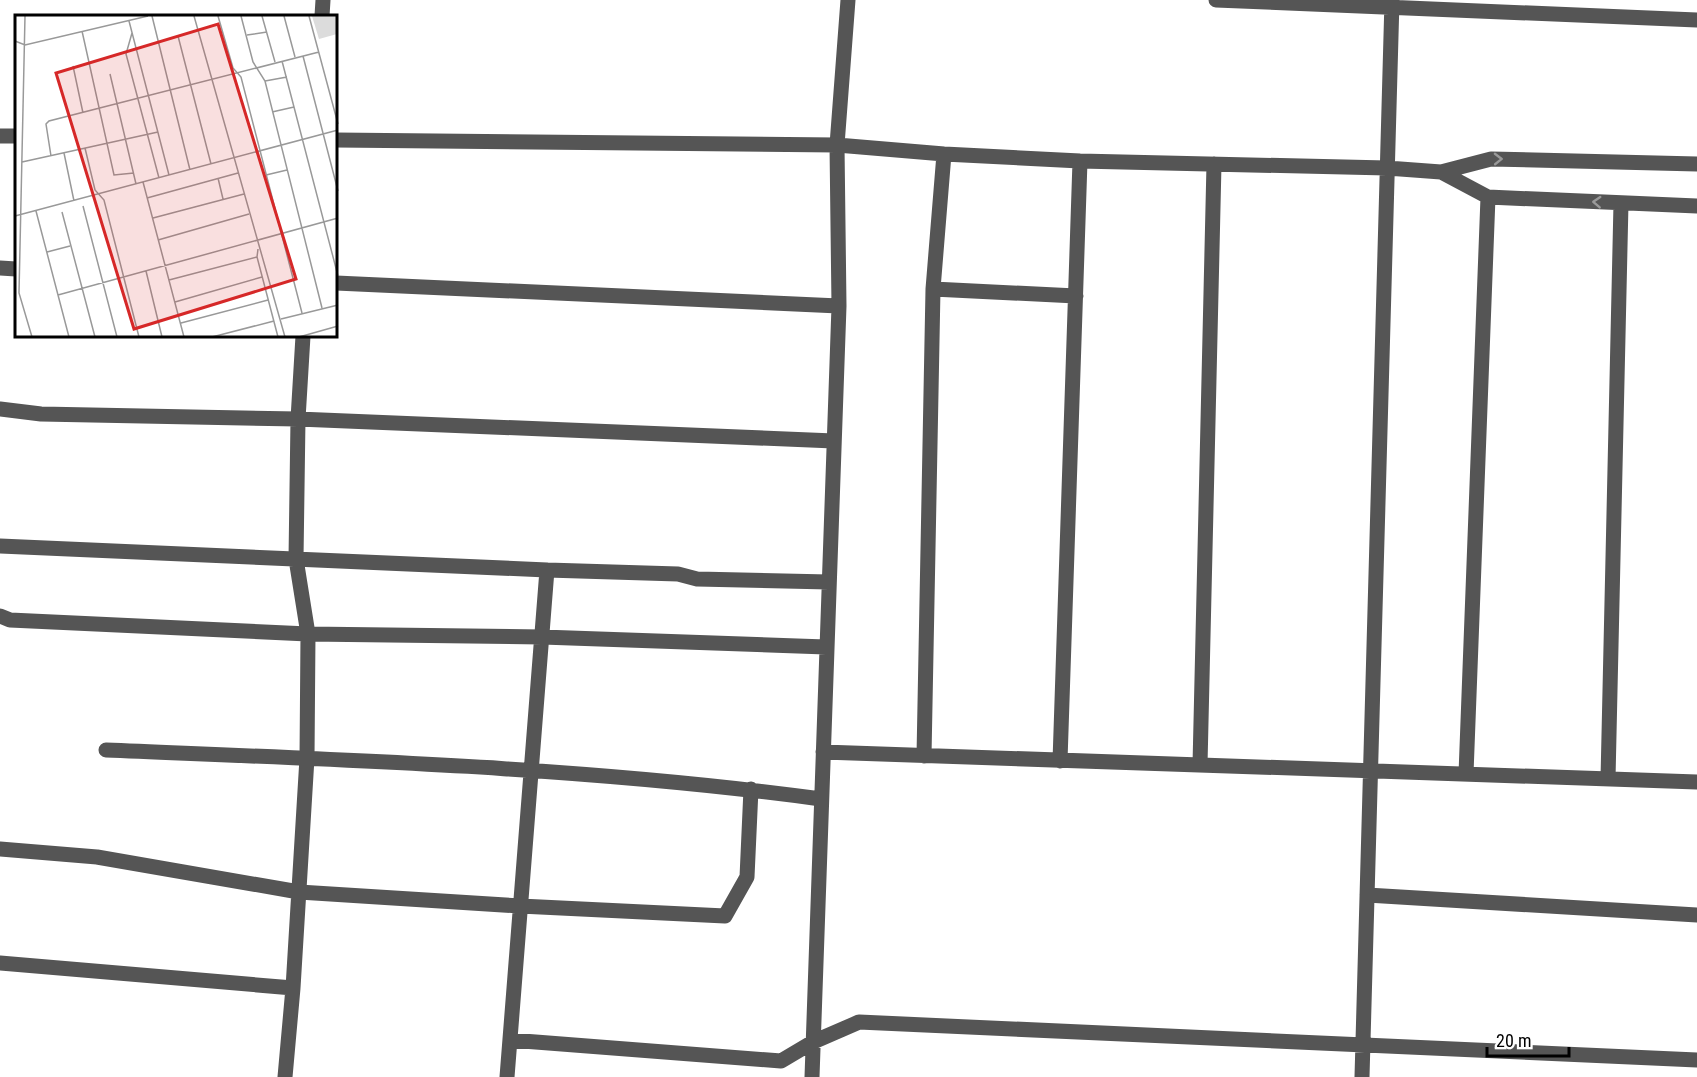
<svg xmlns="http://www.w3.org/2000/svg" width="1697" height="1077" viewBox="0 0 1697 1077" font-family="'Roboto Condensed',sans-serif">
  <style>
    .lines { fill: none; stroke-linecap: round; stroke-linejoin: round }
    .minor { stroke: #555; stroke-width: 15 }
    .oneway { stroke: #999 }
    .inset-road { fill: none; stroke: #999; stroke-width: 1.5 }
    .view { fill: #d62828; fill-opacity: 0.15; stroke: #d62828; stroke-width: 3 }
    .inset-edge { fill: none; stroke: #000; stroke-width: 3 }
  </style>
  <rect width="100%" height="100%" fill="#fff"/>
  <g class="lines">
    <path class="minor" d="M1216,0L1697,20
      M322,16L323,0
      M0,136H16
      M336,140L837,145L944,154L1080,161L1387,168L1441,172L1491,159L1697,164
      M1441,172L1488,197L1697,206
      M0,268L16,269
      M336,283L839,306
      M933,289L1076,296
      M0,409L41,414L298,419L834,441
      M0,546L547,570L678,574L697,579L829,582
      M0,616L10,620L308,634L542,637L826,647
      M106,750C344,760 585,767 821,799
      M823,752L1697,782
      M924,756L933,289L944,154
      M1060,761L1080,161
      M1200,765L1214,164
      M1466,774L1488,197
      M1608,779L1621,203
      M0,849L97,857L299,892L520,906L725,916L747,877L751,789
      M1367,895L1697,915
      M0,963L293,988
      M510,1040L781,1061L813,1042L859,1022L1697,1060
      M285,1077L293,988L307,758L308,634L296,559L298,419L303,336
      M507,1077L547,570
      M812,1077L839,306L837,145L848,0
      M1362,1077L1392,0"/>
  </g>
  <defs><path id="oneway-chevron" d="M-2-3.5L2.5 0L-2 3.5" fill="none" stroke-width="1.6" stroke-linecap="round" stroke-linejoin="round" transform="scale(1.5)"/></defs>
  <g class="oneway">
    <use href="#oneway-chevron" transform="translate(1498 159) rotate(-1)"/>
    <use href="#oneway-chevron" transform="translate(1597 202) rotate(-177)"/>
  </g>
  <g transform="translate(15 15)">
    <rect width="322" height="322" fill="#fff"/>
    <path d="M297,1H322V19L304,24Z" fill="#dcdcdc"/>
    <path class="inset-road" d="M10,1L4,278L17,322M137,1L175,155M179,1L270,322M203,1L218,53L226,62L287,298M226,1L238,47L250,66L307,293M247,1L260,47M269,1L280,42M294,1L323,109M114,6L154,160M67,16L99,160L119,158M117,18L111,39L144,163M232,20L252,17M163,21L196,149M0,26L10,30L133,1M288,41L323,176M267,46L323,261M58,51L68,98M95,59L121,169M250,66L272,62M257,97L279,92M70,133L80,175L89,185L124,322M49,138L59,186M36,141L31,109L34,106L304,37M7,147L143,117M251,160L272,155M203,163L208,184M128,167L169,322M132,183L223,158M68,191L102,322M21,196L54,322M47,197L80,322M0,201L323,115M138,203L229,179M143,225L234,199M243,234L242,242L263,322M32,237L55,231M131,256L147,322M154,265L242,242M43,280L323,203M160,287L247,262M266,304L323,290M166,308L253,285M197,322L259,306M284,322L323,311"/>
    <path class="view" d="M203,9L281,264L119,314L41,58Z"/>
    <rect width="322" height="322" class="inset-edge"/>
  </g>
  <path d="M1487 1047v9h82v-9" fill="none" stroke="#000000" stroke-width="3"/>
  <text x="1496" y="1047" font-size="18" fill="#000000" stroke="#ffffff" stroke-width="4.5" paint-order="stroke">20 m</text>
</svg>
